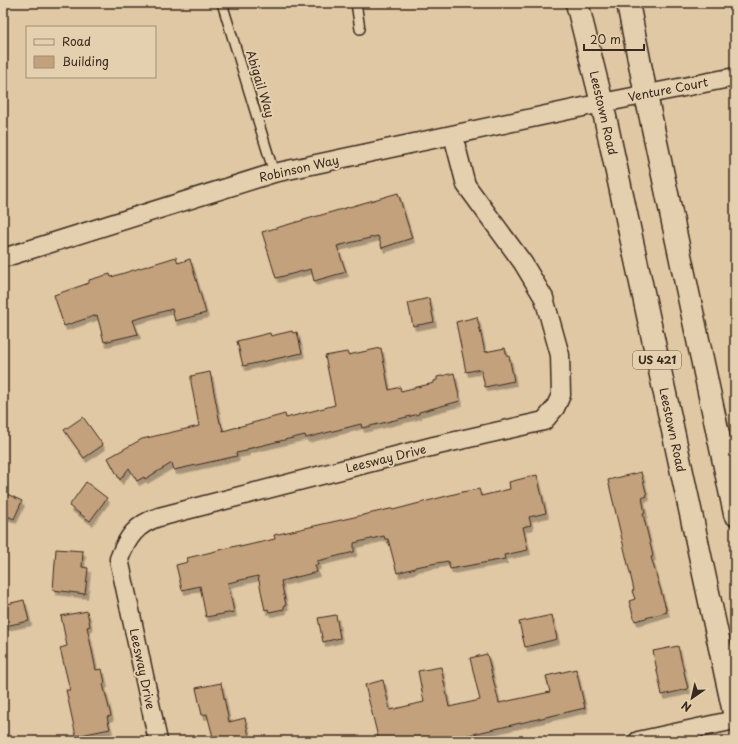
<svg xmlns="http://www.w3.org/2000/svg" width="738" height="744" viewBox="0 0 738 744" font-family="'Playpen Sans',sans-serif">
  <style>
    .building { fill: #c3a17c; stroke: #3b2a1e; filter: url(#shadow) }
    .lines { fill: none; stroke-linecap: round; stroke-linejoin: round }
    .lane-casing { stroke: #3b2a1e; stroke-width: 12 }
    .street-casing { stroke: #3b2a1e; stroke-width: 21 }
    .primary-casing { stroke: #3b2a1e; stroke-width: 25 }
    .lane { stroke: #e4d0ae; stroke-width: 9 }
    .street { stroke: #e4d0ae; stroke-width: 18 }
    .primary { stroke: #e4d0ae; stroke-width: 22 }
    .labels { text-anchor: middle; stroke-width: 4; stroke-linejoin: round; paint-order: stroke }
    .shield { fill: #e4d0ae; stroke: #6e5c49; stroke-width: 1 }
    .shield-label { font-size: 11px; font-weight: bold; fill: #3b2a1e }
    .street-label { font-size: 12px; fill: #3b2a1e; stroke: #e4d0ae }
  </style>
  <defs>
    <filter id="shadow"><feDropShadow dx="2.5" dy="4.5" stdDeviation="0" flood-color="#0004"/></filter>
  </defs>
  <rect width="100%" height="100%" fill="#e1c8a4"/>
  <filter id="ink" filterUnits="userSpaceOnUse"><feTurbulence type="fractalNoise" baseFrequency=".025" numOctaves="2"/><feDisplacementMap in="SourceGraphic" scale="8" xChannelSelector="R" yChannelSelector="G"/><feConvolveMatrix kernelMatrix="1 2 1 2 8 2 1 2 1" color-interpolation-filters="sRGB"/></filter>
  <g filter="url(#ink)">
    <path class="building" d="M398,193L412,238L382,248L378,236L337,246L346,272L314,281L311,269L276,278L262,232Z
      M176,257L178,263L190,259L206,313L175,321L172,309L133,320L138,334L104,342L97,315L64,326L54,295L89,283V280L110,274L111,277Z
      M429,298L434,322L413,326L408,303Z
      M477,317L485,352L505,348L507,356H509L514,381L485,387L481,369L466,372L456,322Z
      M292,331L293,333L297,332L302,353L243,366L237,341L270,333L271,336Z
      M381,348L389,390L400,387L401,391L434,383V381L437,380V377L454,373L460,401L419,412V414L403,418L362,428L361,424L306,438L305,435L247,449V451L236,453L237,456L174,470L172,463L145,479L144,477L137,481L129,468L120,480L108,458L142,439L199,426L191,382V376L210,372L220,423H221L223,431L285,414L286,418L335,405L325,356L347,352L348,355Z
      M83,417L103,445L84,458L64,430Z
      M641,472L647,496L642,498L645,513L643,514L653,556L651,557L667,612L635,621L629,601L635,599L632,591L634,590L608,480Z
      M537,475L546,513L529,517L531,525L523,527L528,550L504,555L505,559L450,569L448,561L415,567V568L397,573L388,539H385L384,536L354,543V552L317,561L318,565H315L317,572L281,581L286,605L284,606V609L269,612L268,609L265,610L258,576L228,583L234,612L206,617L200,586L182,590L176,565L188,562L187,558L240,545V547L275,539L274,535L390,509H392L393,510L462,492L479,489L481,496L510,489L509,482Z
      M86,482L107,498L90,521L69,506Z
      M3,492L22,501L14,519L3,514Z
      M56,549L83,551L82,567L88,568L85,594L53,590Z
      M24,600L29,621L5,626L3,617V605Z
      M87,611L90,626L87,627L96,670L102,669L105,683L103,684L111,716L107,717L110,729L76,736L66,690H70L60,648L67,646L61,616Z
      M336,615L340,638L323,642L318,618Z
      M552,615L557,639L525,647L519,622Z
      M678,646L688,689L662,695L653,651Z
      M487,654L499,703L550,692L546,676L576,669L585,708L443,741H379L365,685L383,680L390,710L424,702L418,671L441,667L449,707L480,700L470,658Z
      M221,683L229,722L245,718L250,741H214L207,714L202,715L196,688Z"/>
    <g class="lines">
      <defs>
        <path id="lane" d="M222,3L274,173
          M356,3L360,29"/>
        <path id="street" d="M3,258L274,173L602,103L735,77
          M158,741L119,559C127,538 136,524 159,517L434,446L544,421L555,408L561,395L560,355L544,298L523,263L466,185L453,135
          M638,741L735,720"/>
        <path id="primary" d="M577,3L602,103L735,717
          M628,3L646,95L735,514"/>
      </defs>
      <use href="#lane" class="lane-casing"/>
      <use href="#street" class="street-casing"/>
      <use href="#primary" class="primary-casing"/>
      <use href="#lane" class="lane"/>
      <use href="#street" class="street"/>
      <use href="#primary" class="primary"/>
    </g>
  </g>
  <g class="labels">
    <rect class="shield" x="633" y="351" width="48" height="18" rx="3"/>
    <g class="shield-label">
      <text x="657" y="364">US 421</text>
    </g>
    <g class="street-label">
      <text transform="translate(260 84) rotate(73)" y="4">Abigail Way</text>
      <text transform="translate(668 90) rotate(-11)" y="4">Venture Court</text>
      <text transform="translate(603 113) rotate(77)" y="4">Leestown Road</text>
      <text transform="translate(299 169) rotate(-13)" y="4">Robinson Way</text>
      <text transform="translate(672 430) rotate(78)" y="4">Leestown Road</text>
      <text transform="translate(386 459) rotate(-14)" y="4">Leesway Drive</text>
      <text transform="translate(142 669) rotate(78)" y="4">Leesway Drive</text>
    </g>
  </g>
  <rect width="738" height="744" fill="none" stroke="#e4d0ae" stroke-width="16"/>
  <rect x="8" y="8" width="722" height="728" fill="none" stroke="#3b2a1e" stroke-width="1.5" filter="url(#ink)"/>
  <rect x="26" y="26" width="130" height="52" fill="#e4d0ae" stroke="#a08e74"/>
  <rect x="34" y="39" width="20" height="6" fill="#e4d0ae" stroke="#a08e74"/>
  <text x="62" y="46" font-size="12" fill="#3b2a1e">Road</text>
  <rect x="34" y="56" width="20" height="12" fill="#c3a17c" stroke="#a08e74"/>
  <text x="62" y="66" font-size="12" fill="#3b2a1e">Building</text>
  <g transform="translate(692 698) rotate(214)" stroke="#e4d0ae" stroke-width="3" paint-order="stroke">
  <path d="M0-3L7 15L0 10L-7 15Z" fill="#3b2a1e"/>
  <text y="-6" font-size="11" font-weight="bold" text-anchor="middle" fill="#3b2a1e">N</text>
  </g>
  <path d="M584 44v6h60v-6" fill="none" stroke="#3b2a1e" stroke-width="2"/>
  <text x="590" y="44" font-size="12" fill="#3b2a1e" stroke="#e4d0ae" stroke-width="3" paint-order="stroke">20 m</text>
</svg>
